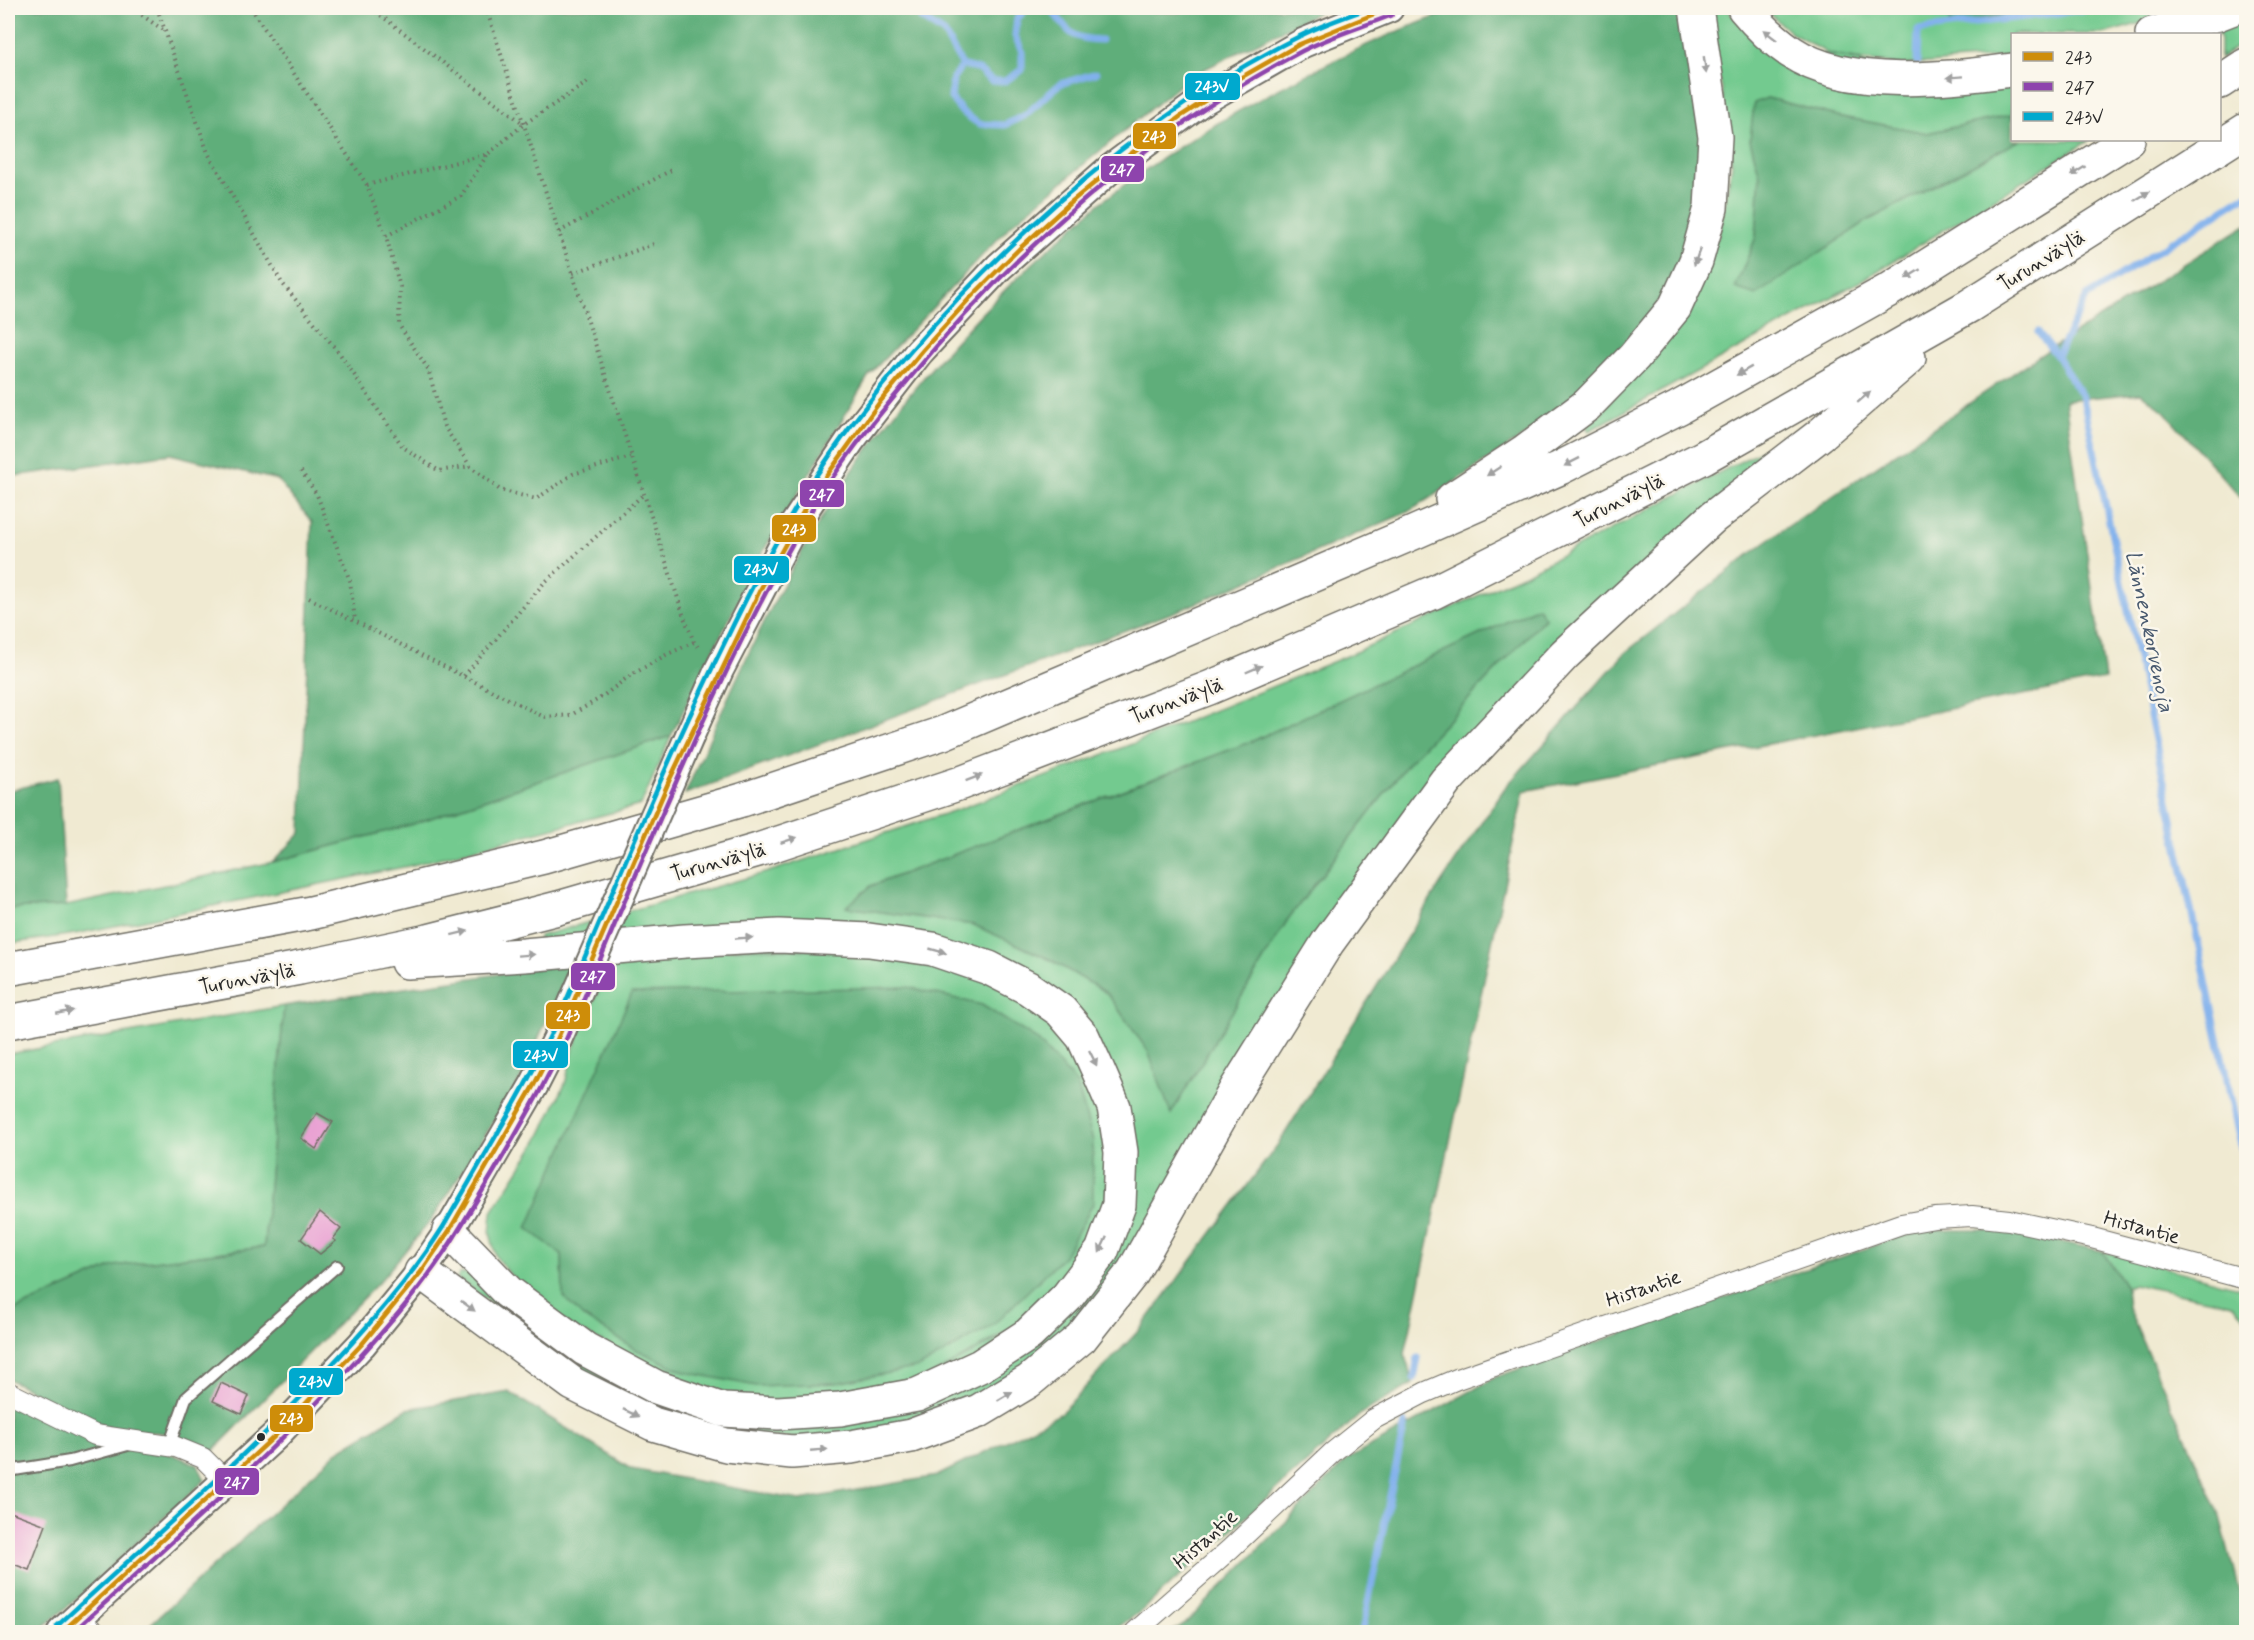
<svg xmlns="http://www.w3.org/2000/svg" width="2254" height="1640" viewBox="0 0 2254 1640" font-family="Mynerve,sans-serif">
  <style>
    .green { fill: #73ca8f; stroke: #4f7a5d; stroke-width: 1.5; fill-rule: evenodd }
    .forest { fill: #5eae7a; stroke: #446c52; stroke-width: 1.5 }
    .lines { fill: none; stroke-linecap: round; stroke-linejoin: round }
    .stream { stroke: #81b1ec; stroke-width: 7 }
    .building { fill: #e9a2d3 }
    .lane-casing { stroke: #706e65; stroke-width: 14 }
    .street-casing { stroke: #706e65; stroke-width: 22 }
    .secondary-casing { stroke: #706e65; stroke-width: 32 }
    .highway-casing { stroke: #706e65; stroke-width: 36 }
    .path { stroke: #706e65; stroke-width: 4; stroke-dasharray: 1.5 4.5; stroke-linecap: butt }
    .lane { stroke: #fff; stroke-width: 10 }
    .street { stroke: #fff; stroke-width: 20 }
    .secondary { stroke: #fff; stroke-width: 28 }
    .highway { stroke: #fff; stroke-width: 33 }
    .secondary-bridge-casing { stroke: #706e65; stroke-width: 32; stroke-linecap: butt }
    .secondary-bridge { stroke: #fff; stroke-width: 28 }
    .bus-1-casing { stroke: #fbf7ec; stroke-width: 9 }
    .bus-2-casing { stroke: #fbf7ec; stroke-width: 9 }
    .bus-3-casing { stroke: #fbf7ec; stroke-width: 9 }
    .bus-1 { stroke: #ce8d09; stroke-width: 4.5 }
    .bus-2 { stroke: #8e44ad; stroke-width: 4.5 }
    .bus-3 { stroke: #00a9ce; stroke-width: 4.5 }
    .oneway { fill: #a0a0a0 }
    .bus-dot { fill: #2b2b2b; stroke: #fbf7ec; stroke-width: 2 }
    .labels { text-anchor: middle; stroke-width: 5; stroke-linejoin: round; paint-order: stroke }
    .street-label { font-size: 21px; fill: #2b2b2b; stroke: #fbf7ec }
    .water-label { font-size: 22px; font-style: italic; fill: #495a6f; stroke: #fbf7ec }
    .line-badge { stroke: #fbf7ec; stroke-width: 2 }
    .badge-label { font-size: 16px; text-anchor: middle; font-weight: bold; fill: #fff }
  </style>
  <rect width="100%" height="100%" fill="#fbf7ec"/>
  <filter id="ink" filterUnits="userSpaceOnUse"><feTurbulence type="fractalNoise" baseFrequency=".0167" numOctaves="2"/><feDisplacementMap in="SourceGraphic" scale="12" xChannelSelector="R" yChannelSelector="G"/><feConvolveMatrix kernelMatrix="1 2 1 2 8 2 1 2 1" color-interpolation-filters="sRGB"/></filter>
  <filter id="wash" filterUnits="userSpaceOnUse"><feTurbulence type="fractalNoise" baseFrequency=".008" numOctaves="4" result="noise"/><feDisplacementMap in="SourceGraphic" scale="24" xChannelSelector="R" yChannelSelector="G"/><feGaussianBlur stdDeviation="1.35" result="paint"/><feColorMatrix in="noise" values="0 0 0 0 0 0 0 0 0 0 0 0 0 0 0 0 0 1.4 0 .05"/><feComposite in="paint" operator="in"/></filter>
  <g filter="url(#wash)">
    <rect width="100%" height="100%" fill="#f0ead2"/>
    <path class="green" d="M1705,8H1728L1731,14L1764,46L2012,81V115L1927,133L1837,116L1767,98L1750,140L1760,175L1756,237L1736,287L1756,294L1867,221L2020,140H2090L1861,281L1589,431L1586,427L1604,410L1718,237L1732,165L1722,89Z
      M1763,8H1945L1951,25L2035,8H2194L2103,34H2012V56L1880,67L1827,53L1791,33Z
      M2246,13V41L2220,58V34H2191Z
      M1797,432L1469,741L1137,1248L1060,1342L966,1403L890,1431L830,1441L718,1433L610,1391L457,1278L459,1274L464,1273L471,1274L622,1382L842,1423L1093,1288L1123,1091L989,957L539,940V936L768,872L959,809L1132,744L1347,656L1531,571ZM1537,608L1545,618L1408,763L1288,919L1171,1113L1148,1051L1107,993L1051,960L974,925L847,907L871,886L1253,741Z
      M671,736L641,805L409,866L75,934L8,944V909L66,906L273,862L413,824Z
      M773,947L905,954L991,981L1065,1033L1105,1114L1108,1206L1088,1256L1041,1311L920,1383L766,1402L696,1389L570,1326L513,1278L496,1257L490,1233L492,1212L538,1140L565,1084L574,1047L613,958ZM1036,1039L1077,1084L1093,1141L563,1297L562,1255Z
      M284,1006L264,1247L114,1266L8,1313V1054Z
      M2102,1251L2246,1289V1319L2232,1304L2133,1284L2126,1287Z"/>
    <path class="forest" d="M8,8H1150L1153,12L1178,13L1188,8H1327L1189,77L1012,224L869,375L762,553L671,736L413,824L273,862L301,833L312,522L278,480L170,454L8,477Z
      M1462,8H1677L1696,82L1705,169L1689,249L1661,303L1579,395L1529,433L1410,511L1185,608L685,794C730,691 776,587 838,492C898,401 971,318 1052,246C1069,231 1086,214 1104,200C1167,152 1234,111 1304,76C1355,49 1407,25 1462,8Z
      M1945,8H2035L1951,25Z
      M1767,98L1837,116L1927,133L2012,115V140H2020L1867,221L1756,295L1735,288L1756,237L1760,175L1750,140L1754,103Z
      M2246,225V504L2164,411L2141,393L2065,400L2105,679L1524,791L1405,1354L1413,1384L1362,1413L1140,1612L1111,1632H142L338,1451L407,1409L509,1392L631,1469L800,1500L937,1476L1060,1414L1141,1328L1279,1143L1441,883L1504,789L1626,652L1765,542L2039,356Z
      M1538,607L1545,618L1408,763L1288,919L1171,1114L1148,1051L1107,993L1051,960L974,925L846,907L871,886L1253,741Z
      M58,778L66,906L8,909V791Z
      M572,963L520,1080L433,1218L380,1281L212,1452L163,1433L106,1428L8,1379V1313L114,1266L264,1247L284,1006Z
      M908,987L982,1005L1036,1039L1077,1084L1093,1141V1204L1064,1256L992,1326L920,1367L837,1383L756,1386L685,1372L633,1348L582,1316L563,1297L562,1255L527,1228L632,993Z
      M1919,1230H2008L2102,1251L2126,1287L2128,1307L2219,1513L2246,1619V1632H1171L1187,1622L1348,1459L1496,1377Z
      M8,1397L179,1457L198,1465L205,1480L65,1609L37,1632H8Z"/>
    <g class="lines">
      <path class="stream" d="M916,8L921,18L944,33L962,65L953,78L951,98L962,112L979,124L1005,125L1024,116L1060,84L1096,73
        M1049,8C1070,29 1065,39 1101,40
        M1917,62L1918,30L2081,10L2090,8
        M962,65L979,70L992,81H1005L1022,70V51L1015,36L1017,19L1027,8
        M2246,195L2087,296L2057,356L2083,398L2246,1170
        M2038,332L2057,356
        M1414,1378L1418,1358
        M1362,1632L1405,1423"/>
    </g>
    <g id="blocks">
      <path class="building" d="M317,1113L333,1122L316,1149L301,1138Z
        M320,1212L341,1229L333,1239L336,1241L320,1254L301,1239Z
        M221,1383L249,1396L241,1414L213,1401Z
        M8,1511L46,1525L29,1570L8,1562Z"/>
    </g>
  </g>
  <g filter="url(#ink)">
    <use href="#blocks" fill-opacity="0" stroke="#706e65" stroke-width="1.5"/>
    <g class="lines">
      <defs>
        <path id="lane" d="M169,1446L186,1398L337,1266
          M8,1471L70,1461L128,1445"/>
        <path id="street" d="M8,1392L95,1435L176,1447L203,1458L226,1481
          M78,1619L95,1632
          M1135,1632L1230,1549L1333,1452L1374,1419L1424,1393L1457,1379L1901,1224L1935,1218L1972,1216L2009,1220L2092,1238L2246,1279"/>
        <path id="secondary" d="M690,735L719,670L794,525L850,441L919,352L999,267L1109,170L1202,101L1303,43L1389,8
          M62,1632L275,1436L362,1344L421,1272L449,1231L534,1085L557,1040"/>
        <path id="highway" d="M1744,8C1758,25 1772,39 1791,52C1848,90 1948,79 2012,70
          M2152,34L2215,15L2233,8
          M2220,82L2246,65
          M1452,499L1525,451L1587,405L1634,357L1675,307L1696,261L1711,208L1715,137L1696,8
          M407,962L524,955L685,941L779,936L869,940L933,949L989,968L1028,988L1061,1011L1083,1037L1098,1070L1114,1107L1121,1152L1119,1205L1102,1251L1067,1297L1029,1334L980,1366L917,1395L840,1409L778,1413L723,1410L656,1387L585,1349L508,1292L449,1231
          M8,969L311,913L544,857L742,800L943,733L1413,533L1560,468L1678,408L1889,290L2128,140
          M8,1022L300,968L428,941L558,908L758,850L961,783L1209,688L1434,592L1704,457L1969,306L2246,130
          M421,1272L573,1384L653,1424L726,1445L792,1452L851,1447L911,1436L979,1411L1029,1381L1081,1338L1133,1272L1236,1089L1328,942L1446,781L1565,654L1712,518L1820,435L1909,358"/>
      </defs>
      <use href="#lane" class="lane-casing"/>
      <use href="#street" class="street-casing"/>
      <use href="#secondary" class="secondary-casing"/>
      <use href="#highway" class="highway-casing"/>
      <path class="path" d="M132,8L163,30
        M157,8L208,153L282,283L340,354L403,447L439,471L470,466
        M251,8L367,185L386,236L400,287L399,325L428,369L444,426L470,466L500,490L536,499L573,474L631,457
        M371,8L524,124
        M486,8L684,617L694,642L700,650
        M367,185L488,154L524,124L591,80
        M559,232L673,169
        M386,236L461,196L487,155
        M573,273L654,244
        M301,471L317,495L350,581L355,620
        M309,598L544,717L571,715L599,699L628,677L666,655L694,642
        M464,676L544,583L644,494"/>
      <use href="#lane" class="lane"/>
      <use href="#street" class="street"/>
      <use href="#secondary" class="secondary"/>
      <use href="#highway" class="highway"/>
      <defs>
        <path id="secondary-bridge" d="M557,1040L690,735"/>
      </defs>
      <use href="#secondary-bridge" class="secondary-bridge-casing"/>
      <use href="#secondary-bridge" class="secondary-bridge"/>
      <defs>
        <path id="bus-1" d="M62,1632L275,1436L362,1344L421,1272L449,1231L534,1085L557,1040L669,781L760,590L812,496L879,403L923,350L970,298L1019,249L1071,202L1125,158L1181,116L1240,78L1300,44L1389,8"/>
        <path id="bus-2" d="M73,1632C159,1553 249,1475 330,1389C376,1340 423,1289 458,1231C495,1170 533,1108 564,1044C585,998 603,951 623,905C679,774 735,641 807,518C836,468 872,423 909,379C1017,247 1151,131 1302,51C1331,36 1362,27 1392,15"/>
        <path id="bus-3" d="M57,1626C146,1544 238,1464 321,1376C365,1330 409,1281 443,1227C458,1202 472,1177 486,1153C508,1115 530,1079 548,1040C569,998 585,955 604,912C641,824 679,735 722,648C748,594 776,539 808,488C921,312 1113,129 1300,36C1323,24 1347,16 1370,8"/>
      </defs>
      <use href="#bus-1" class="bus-1-casing"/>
      <use href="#bus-2" class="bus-2-casing"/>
      <use href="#bus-3" class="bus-3-casing"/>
      <use href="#bus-1" class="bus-1"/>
      <use href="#bus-2" class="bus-2"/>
      <use href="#bus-3" class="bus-3"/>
    </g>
    <defs><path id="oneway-solid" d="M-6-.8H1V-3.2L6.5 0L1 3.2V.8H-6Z" transform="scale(1.5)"/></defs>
    <g class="oneway">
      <use href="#oneway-solid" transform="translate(1770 35) rotate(-142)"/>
      <use href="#oneway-solid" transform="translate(1705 65) rotate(82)"/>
      <use href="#oneway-solid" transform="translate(1955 77) rotate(176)"/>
      <use href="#oneway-solid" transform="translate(2078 171) rotate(148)"/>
      <use href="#oneway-solid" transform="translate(2142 196) rotate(-32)"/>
      <use href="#oneway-solid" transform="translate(1697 257) rotate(109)"/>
      <use href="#oneway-solid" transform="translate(1913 274) rotate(148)"/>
      <use href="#oneway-solid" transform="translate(1744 371) rotate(151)"/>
      <use href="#oneway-solid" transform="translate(1864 397) rotate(-41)"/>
      <use href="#oneway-solid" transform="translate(1572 462) rotate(153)"/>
      <use href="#oneway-solid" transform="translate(1494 471) rotate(147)"/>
      <use href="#oneway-solid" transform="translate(1254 669) rotate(-23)"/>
      <use href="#oneway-solid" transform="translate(974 778) rotate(-21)"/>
      <use href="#oneway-solid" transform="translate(789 840) rotate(-18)"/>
      <use href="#oneway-solid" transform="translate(460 933) rotate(-14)"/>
      <use href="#oneway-solid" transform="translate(744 938) rotate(-3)"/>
      <use href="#oneway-solid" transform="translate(938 951) rotate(16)"/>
      <use href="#oneway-solid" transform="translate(526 955) rotate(-4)"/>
      <use href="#oneway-solid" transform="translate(65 1012) rotate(-11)"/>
      <use href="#oneway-solid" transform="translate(1093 1058) rotate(64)"/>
      <use href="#oneway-solid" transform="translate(1103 1245) rotate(115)"/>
      <use href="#oneway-solid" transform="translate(468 1306) rotate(36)"/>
      <use href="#oneway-solid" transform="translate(1005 1396) rotate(-31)"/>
      <use href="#oneway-solid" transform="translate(631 1413) rotate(26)"/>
      <use href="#oneway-solid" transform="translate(819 1450) rotate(-5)"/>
    </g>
  </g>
  <circle class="bus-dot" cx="261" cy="1437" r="5"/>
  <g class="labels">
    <g class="street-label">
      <text transform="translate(2041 260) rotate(-32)" y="7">Turunväylä</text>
      <text transform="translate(1619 500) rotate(-27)" y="7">Turunväylä</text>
      <text transform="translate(1176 700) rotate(-21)" y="7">Turunväylä</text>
      <text transform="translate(718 861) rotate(-16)" y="7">Turunväylä</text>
      <text transform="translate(247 978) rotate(-11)" y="7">Turunväylä</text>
      <text transform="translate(2142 1227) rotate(15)" y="7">Histantie</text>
      <text transform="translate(1643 1288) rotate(-19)" y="7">Histantie</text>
      <text transform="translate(1205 1539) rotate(-42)" y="7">Histantie</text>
    </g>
    <g class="water-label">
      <text transform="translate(2151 631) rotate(78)" y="8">Lännenkorvenoja</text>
    </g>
  </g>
  <g class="line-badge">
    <rect x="1184" y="72" width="57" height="29" rx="6" fill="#00a9ce"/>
    <rect x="1132" y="122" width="45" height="28" rx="6" fill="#ce8d09"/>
    <rect x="1100" y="155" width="45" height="28" rx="6" fill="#8e44ad"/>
    <rect x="799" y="479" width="46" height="29" rx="6" fill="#8e44ad"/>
    <rect x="771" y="514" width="46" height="29" rx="6" fill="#ce8d09"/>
    <rect x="733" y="555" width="57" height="29" rx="6" fill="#00a9ce"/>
    <rect x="570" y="962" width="46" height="29" rx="6" fill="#8e44ad"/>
    <rect x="545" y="1001" width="46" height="29" rx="6" fill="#ce8d09"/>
    <rect x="512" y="1040" width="57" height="29" rx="6" fill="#00a9ce"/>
    <rect x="288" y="1367" width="56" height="29" rx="6" fill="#00a9ce"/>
    <rect x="269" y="1404" width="45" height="29" rx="6" fill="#ce8d09"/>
    <rect x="214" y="1467" width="46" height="29" rx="6" fill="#8e44ad"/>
  </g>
  <g class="badge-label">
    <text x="1212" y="92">243V</text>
    <text x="1154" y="142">243</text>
    <text x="1122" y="175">247</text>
    <text x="822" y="500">247</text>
    <text x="794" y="535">243</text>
    <text x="761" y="575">243V</text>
    <text x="593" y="982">247</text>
    <text x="568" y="1021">243</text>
    <text x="541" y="1061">243V</text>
    <text x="316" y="1387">243V</text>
    <text x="291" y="1424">243</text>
    <text x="237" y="1488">247</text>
  </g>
  <rect width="2254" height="1640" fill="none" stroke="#fbf7ec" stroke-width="30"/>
  <rect x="2011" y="33" width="210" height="108" fill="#fbf7ec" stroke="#a8a59f" stroke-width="1.5"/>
  <rect x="2023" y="52" width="30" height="9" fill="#ce8d09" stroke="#a8a59f" stroke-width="1.5"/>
  <text x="2065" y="63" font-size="18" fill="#2b2b2b">243</text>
  <rect x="2023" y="82" width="30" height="9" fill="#8e44ad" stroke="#a8a59f" stroke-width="1.5"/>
  <text x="2065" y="93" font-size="18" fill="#2b2b2b">247</text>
  <rect x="2023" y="112" width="30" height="9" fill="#00a9ce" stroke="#a8a59f" stroke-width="1.5"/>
  <text x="2065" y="123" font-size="18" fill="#2b2b2b">243V</text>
</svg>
